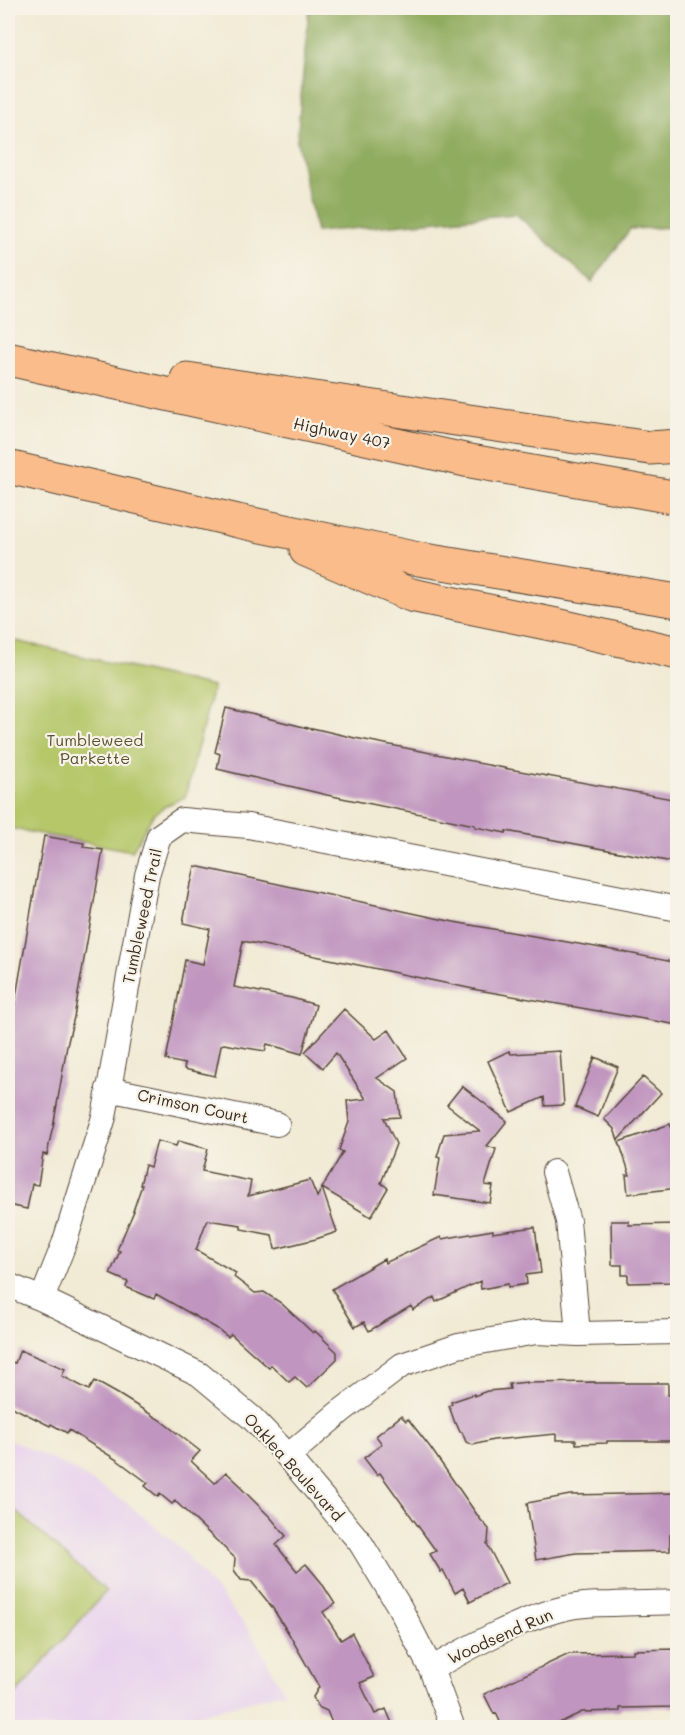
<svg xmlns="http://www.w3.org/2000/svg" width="685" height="1735" viewBox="0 0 685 1735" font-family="Mali,sans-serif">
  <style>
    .built { fill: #e8d2ee }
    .green { fill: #b6c76a; stroke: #787844; stroke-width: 1.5 }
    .forest { fill: #90ac5e; stroke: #666b3e; stroke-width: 1.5 }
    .building { fill: #c095c0 }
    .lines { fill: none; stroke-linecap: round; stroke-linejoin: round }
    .street-casing { stroke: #564739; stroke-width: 26 }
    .highway-casing { stroke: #564739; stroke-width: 35 }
    .street { stroke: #fff; stroke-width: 24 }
    .highway { stroke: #f9bc8a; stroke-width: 33 }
    .labels { text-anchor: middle; stroke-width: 4.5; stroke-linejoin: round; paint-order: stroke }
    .street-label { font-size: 16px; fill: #3b2a1e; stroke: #f7f3e8 }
    .park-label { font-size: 16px; fill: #5a5131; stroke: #f7f3e8 }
  </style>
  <rect width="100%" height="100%" fill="#f7f3e8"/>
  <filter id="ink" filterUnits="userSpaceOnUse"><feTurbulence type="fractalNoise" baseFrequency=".0167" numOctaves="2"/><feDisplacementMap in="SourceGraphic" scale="12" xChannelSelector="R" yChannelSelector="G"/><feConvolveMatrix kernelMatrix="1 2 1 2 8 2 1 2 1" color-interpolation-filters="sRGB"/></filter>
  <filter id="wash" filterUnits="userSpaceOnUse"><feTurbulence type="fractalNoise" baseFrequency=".008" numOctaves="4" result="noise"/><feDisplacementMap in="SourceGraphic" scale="24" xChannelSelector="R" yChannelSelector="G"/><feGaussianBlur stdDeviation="1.35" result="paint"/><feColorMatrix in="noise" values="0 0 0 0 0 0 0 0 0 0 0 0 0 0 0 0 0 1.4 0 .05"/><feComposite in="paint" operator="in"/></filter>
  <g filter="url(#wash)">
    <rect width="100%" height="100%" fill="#f1ead4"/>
    <path class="built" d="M8,1439L70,1468L128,1504L180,1548L250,1631L284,1692L152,1727L8,1728Z"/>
    <path class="green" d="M8,639L213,687L185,797L167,805L153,815L132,851L8,828Z
      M8,1504L106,1591L8,1703Z"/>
    <path class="forest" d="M309,8H677V227L630,229L592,282L516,214L316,232L297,141Z"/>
    <g id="blocks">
      <path class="building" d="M226,708L312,729V728L355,738L477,762V763L678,800V863L506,831V833L475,827V825L327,795L217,769L220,754L215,752Z
        M44,836L84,843L83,847L103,850L74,1017L67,1046L53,1128L52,1130L47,1155L43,1154L38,1185L32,1184L27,1209L8,1205V1042Z
        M195,866L454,922L618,951L678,963V1025L478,990L243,941L234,987L292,998L316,1005L302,1054L267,1044L265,1051L224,1044L221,1045L215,1076L184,1069L185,1064L166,1060L185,960L203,964L210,929L183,923L190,884H191Z
        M344,1009L376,1039L389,1030L407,1058L377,1078L397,1092L400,1117L384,1118L396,1144L381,1183L388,1188L371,1217L322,1188L343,1152L339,1150L349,1122L347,1101L366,1099L336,1053L323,1068L305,1052Z
        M509,1051L511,1054L560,1051L564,1105L545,1106L544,1097L511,1112L488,1061Z
        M595,1057L618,1067L598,1117L575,1107Z
        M643,1077L661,1093L618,1140L614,1129L604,1119Z
        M462,1086L507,1121L487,1146L496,1149L485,1185L493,1186L490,1203L434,1195L440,1158L437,1157L444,1134L480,1131L447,1105Z
        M670,1124L678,1144V1188L628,1194L626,1175H630L619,1142Z
        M157,1141L176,1146L178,1141L208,1149L202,1171L251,1181L248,1196L310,1180L317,1197L322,1188L337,1232L316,1239L275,1249L272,1235L241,1229V1225L207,1220L196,1250L236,1273L234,1277L255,1293L264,1292L281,1303L313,1333L315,1331L337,1352V1359L307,1388L295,1377L289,1382L271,1365L269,1368L231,1334L228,1337L216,1328L156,1294L154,1299L126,1287L128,1282L110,1274L120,1251L117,1250L134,1211H133L142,1185H140L145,1165L150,1167Z
        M611,1221H629V1225L678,1224V1271H674V1282L628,1283V1275H622V1265H612Z
        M535,1227L541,1273L526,1275L527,1284L508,1287V1284L481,1289L480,1281L436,1302L434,1297L413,1310L411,1306L369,1331L364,1322L355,1327L332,1289L384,1259L385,1263L441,1237L442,1239L493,1230V1233Z
        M20,1350L65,1369L62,1376L89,1390L95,1381L118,1394L160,1420L200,1451L191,1461L215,1483L226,1472L241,1486L240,1487L271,1518L286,1536L276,1545L297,1571L306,1564L321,1582L335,1604L323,1612L341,1640L352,1633L374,1677L360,1683L375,1714L386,1709L394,1728H334L327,1711L318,1707L313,1697L319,1687L289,1634L272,1607L251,1581L241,1580L234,1570L235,1558L175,1501L172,1504L160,1494L158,1497L145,1486L148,1483L117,1460L69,1430L67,1433L51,1424L50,1426L8,1405V1361L15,1363Z
        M527,1382V1383L595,1382V1383H668V1395L678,1394V1441H607V1443L576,1444V1440H556V1434L493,1440L473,1445L466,1442L462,1432H460L456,1423H455L449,1406L452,1404L451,1402L474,1394V1396L487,1391L510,1389L509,1384Z
        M401,1416L406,1421L408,1419L430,1447L480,1519L489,1529L488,1543L487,1544L507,1583L470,1602L463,1588L455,1593L443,1570L441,1572L430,1554L436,1551L380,1473L377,1475L364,1458L382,1444L376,1436Z
        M678,1493V1535H670V1551L576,1553L536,1560L527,1503L570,1495Z
        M678,1649L677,1707L620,1708V1711L582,1712L549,1728H503L496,1713L494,1714L484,1694L569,1654L633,1653V1650Z"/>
    </g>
  </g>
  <g filter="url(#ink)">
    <use href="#blocks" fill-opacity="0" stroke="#564739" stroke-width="1.5"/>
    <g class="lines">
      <defs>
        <path id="street" d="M108,1089L277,1124
          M554,1172L568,1221L578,1334
          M8,1285L42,1299L199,1374L252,1418L278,1445L360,1542L399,1606L431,1669L453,1728
          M42,1299L64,1244L104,1117L147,875L159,836L182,820L248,826L678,909
          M288,1456L340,1412L402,1365L458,1346L536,1332L578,1334L678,1332
          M431,1669C470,1647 523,1617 566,1608C581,1604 597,1604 612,1604C634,1603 656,1603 678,1602"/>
        <path id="highway" d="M8,359L465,460L678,498
          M187,379L650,448L678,446
          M8,467L238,521L418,559L678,601
          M306,550L411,595L556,625L678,653"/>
      </defs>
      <use href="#street" class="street-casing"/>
      <use href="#highway" class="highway-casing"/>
      <use href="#street" class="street"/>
      <use href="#highway" class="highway"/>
    </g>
  </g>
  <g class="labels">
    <g class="street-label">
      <text transform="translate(342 433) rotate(12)" y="6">Highway 407</text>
      <text transform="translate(142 916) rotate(-78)" y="6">Tumbleweed Trail</text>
      <text transform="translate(193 1106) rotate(12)" y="6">Crimson Court</text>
      <text transform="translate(294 1467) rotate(48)" y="6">Oaklea Boulevard</text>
      <text transform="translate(500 1636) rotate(-24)" y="6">Woodsend Run</text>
    </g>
    <g class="park-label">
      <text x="95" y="746">Tumbleweed<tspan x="95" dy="18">Parkette</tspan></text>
    </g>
  </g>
  <rect width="685" height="1735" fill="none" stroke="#f7f3e8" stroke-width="30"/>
</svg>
